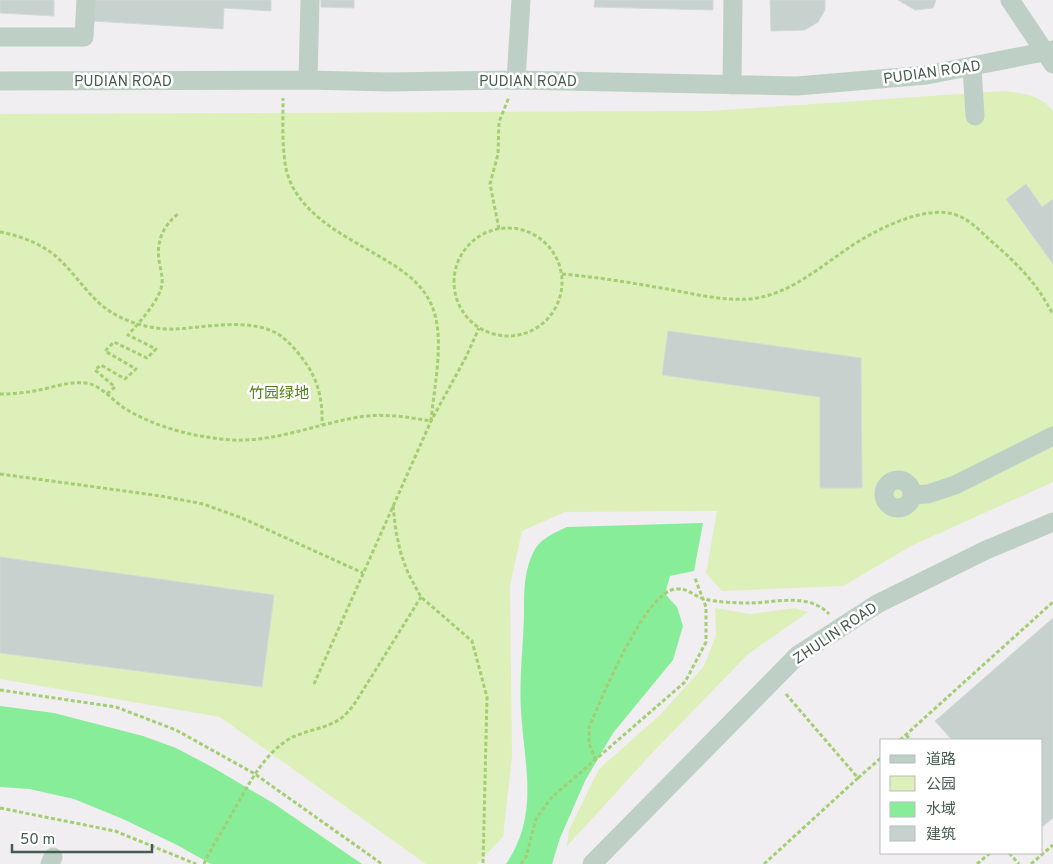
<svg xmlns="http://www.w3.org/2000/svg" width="1053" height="864" viewBox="0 0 1053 864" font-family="Overpass,'Noto Sans SC',sans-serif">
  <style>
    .green { fill: #ddf0ba }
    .water { fill: #87ed98 }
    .building { fill: #c7d1cd; stroke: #d1dad7 }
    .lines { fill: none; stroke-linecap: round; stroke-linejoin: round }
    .path { stroke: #a3ce72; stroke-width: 3; stroke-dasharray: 4 2.5; stroke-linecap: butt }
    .minor { stroke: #bed0c6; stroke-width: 19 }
    .labels { text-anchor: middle; stroke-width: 5; stroke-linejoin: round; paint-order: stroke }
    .street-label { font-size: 15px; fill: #465c4f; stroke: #fff }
    .park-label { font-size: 15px; fill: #4e7e15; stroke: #fff }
  </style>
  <rect width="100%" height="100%" fill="#f0eef0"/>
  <path class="green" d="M1004,91C1021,93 1042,95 1053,111V482L911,546L843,586L722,591L706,573L717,511L565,512L522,531L510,585L512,756L503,837L477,864H426L220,717L0,679V114L709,111Z
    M715,608L750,614L795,608L808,612L747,655L656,749L567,846L569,830L599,769L660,715L704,666L716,635Z"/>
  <path class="water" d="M703,523L694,571L670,576L665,594L677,607L683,626L673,660L613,733L585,781L560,838L552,864H506C540,814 524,765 521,710C519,680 523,648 524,618C524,596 523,572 534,551C540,539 554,533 567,527Z
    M0,706L54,713L143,736L176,748L212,767L273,803L362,864H211L177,845L123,819L74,799L29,789L0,787Z"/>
  <path class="building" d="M0,0H54V16L0,13Z
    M94,0H271V11L224,8L223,29L93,21Z
    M321,0H354V8L321,7Z
    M595,0H713V10L594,7Z
    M770,0H825V10L818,22L805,30L771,31Z
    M898,0H936L933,8L915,10Z
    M1026,184L1042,207L1053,199V264L1006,199Z
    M668,331L861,358L862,488H820V397L662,375Z
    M0,557L274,595L262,687L0,653Z
    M1053,618V818L1042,827V740H952L935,721Z"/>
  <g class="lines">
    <path class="path" d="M454 282a54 54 0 1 1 108 0a54 54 0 1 1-108 0Z
      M499,229L490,184L498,154L499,122L509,97
      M0,232C22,236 45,245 61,261C80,279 93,304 118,316C135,325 157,330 177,329C208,327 254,317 281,336C289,342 296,350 302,358C318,378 323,400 322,425
      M562,274C598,277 632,283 667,289C694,294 723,301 750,299C788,295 816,270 847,249C873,231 927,202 959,216C971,221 980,231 989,239C1007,255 1025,271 1039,291C1044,298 1048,306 1053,314
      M0,394C11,394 23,393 34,391C51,388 69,381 86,383C101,385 112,400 124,408C157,428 194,437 232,440C275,442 317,424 359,417C383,413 407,417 431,421C434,387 446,335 431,304C422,283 401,269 382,258C344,235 292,212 285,163C282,142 283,120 283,98
      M107,394L115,387L95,370L101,365L125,379L136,369L105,351L114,342L147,358L156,349L128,335C139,323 160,300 162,284C163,276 160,268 159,260C156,240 164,225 179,213
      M0,474L161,496L203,504L242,518L363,573
      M393,506L396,532L401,554L408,573L421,597L472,641L487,697L483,864
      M314,684L431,421L466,357L479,328
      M0,690L116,707L176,730L255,774L382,864
      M906,735L911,740
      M900,740L1053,602
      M596,760L589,744V727C601,700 645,591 676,589C689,588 693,596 704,599C716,602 736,603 749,603C775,603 808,592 829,614
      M858,778L882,757
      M0,808L115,831L196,864
      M1009,853L1019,864
      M204,864C211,848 221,833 230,817C246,790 261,756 289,739C307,729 330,729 345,715C349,711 352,707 355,703L421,597
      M521,864L526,857L536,819L551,798L685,682L706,642V607L695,578
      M764,864L858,778L785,693
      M977,864L990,853
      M1031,864L1053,845"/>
    <path class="minor" d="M1010,0L1053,64
      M0,37H84L86,0
      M972,67L975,116
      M308,80L310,0
      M516,80L521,0
      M0,81L308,80L389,82L516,80L797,86L927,75L1053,50
      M732,85L733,0
      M884 494a14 14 0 1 1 28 0a14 14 0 1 1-28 0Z
      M912,495L928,494L955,485L1053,436
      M50,864L53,857
      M592,864L798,655L877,604L986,550L1053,522"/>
  </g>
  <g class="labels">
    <g class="street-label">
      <text transform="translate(932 72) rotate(-8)" y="5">PUDIAN ROAD</text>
      <text x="123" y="86">PUDIAN ROAD</text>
      <text x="528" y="86">PUDIAN ROAD</text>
      <text transform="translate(835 633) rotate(-34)" y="5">ZHULIN ROAD</text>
    </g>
    <g class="park-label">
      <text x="279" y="398">竹园绿地</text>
    </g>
  </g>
  <rect x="880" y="739" width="162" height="115" fill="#ffffff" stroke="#b5beb9"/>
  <rect x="890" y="755" width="25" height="8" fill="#bed0c6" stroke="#b5beb9"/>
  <text x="926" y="764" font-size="15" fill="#465c4f">道路</text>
  <rect x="890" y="776" width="25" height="15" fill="#ddf0ba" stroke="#b5beb9"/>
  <text x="926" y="789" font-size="15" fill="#465c4f">公园</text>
  <rect x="890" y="802" width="25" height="15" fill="#87ed98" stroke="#b5beb9"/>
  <text x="926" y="814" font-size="15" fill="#465c4f">水域</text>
  <rect x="890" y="826" width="25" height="15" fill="#c7d1cd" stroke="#b5beb9"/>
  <text x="926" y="839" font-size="15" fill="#465c4f">建筑</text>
  <path d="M12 844v8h140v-8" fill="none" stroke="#465c4f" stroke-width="2.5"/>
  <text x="20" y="844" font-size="15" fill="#465c4f" stroke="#ffffff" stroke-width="4" paint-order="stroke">50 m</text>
</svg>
